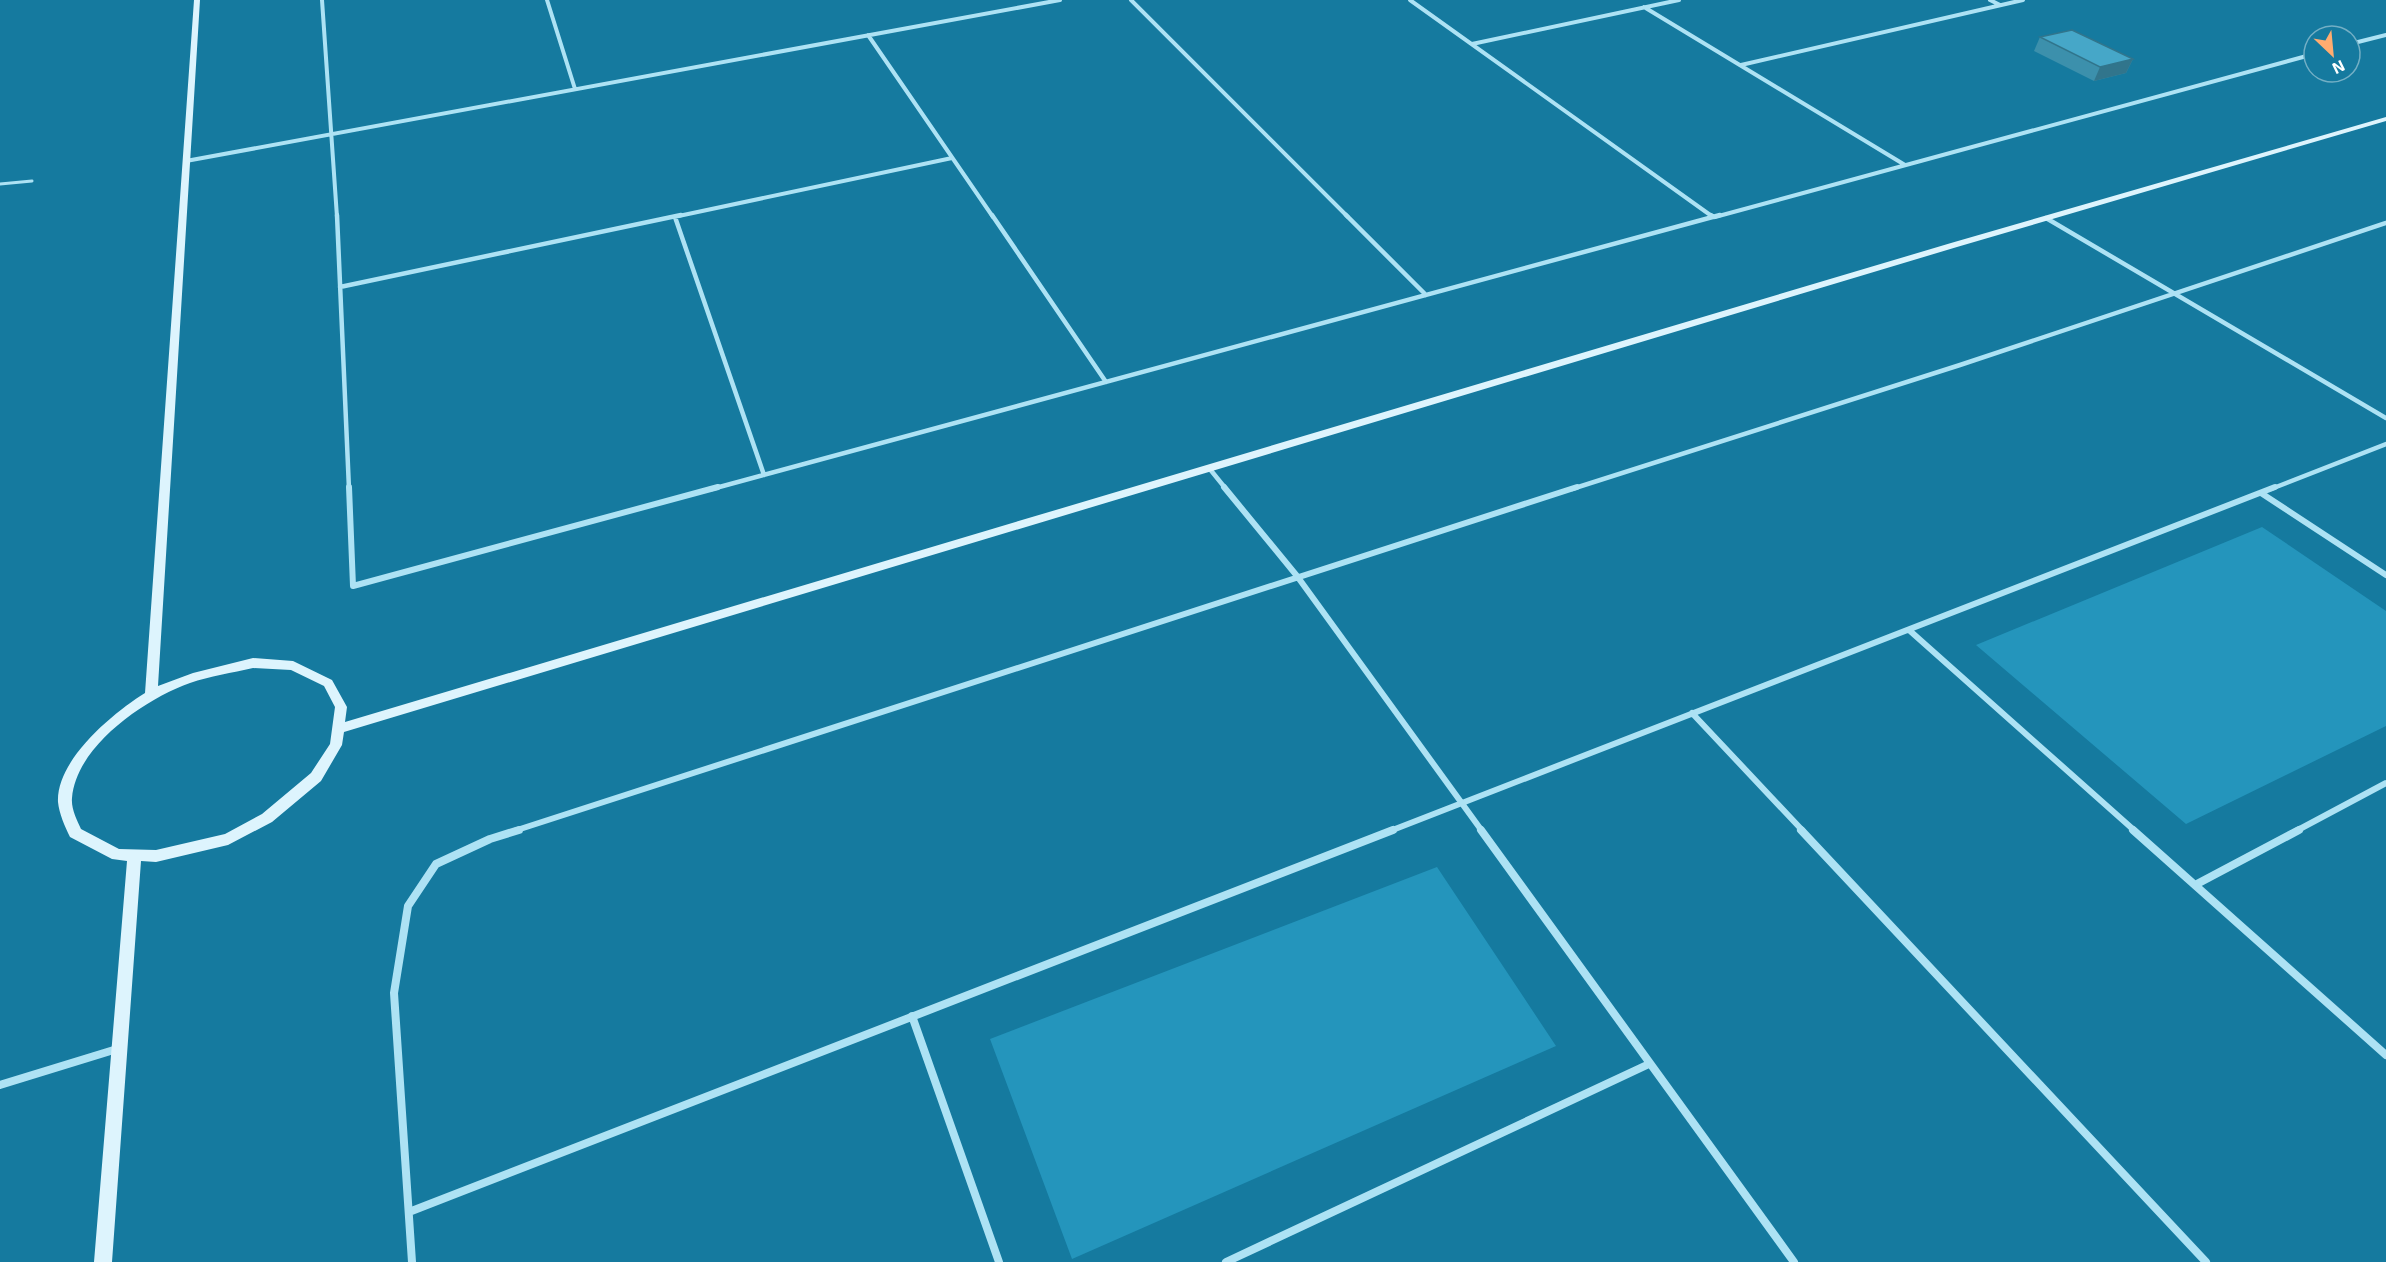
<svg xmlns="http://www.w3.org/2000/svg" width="2386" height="1262" viewBox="0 0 2386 1262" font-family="'Exo 2',sans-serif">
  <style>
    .green { fill: #2495bc }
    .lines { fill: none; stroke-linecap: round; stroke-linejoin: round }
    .lane { stroke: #ade2f4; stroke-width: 3 }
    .street-far3 { stroke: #ade2f4; stroke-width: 4 }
    .street-far2 { stroke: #ade2f4; stroke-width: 4.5 }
    .street-far1 { stroke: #ade2f4; stroke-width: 6 }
    .street { stroke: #ade2f4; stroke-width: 8 }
    .secondary { fill: #ddf4fd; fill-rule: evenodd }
    .wall { fill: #3c90ac }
    .shaded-wall { fill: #31758c }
    .building { fill: #46a7c8; stroke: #31758c; stroke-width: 1.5 }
  </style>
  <rect width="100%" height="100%" fill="#157a9f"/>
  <path class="green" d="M2262,527L2386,611V726L2186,824L1976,645Z
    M1437,867L1556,1046L1072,1259L990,1039Z"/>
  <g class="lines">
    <path class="lane" d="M0,184L32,181"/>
    <path class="street-far3" d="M322,0L337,217
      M547,0L575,89
      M1131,0L1348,217
      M1410,0L1713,217
      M1990,0L2000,5
      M1644,7L1905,165
      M868,35L993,217
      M1472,44L1679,0
      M2350,44L2386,35
      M1741,65L2023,0
      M186,161L1060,0
      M674,217L952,158
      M1715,217L2314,54"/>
    <path class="street-far2" d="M337,215L349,489
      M992,215L1106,382
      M1346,215L1426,295
      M1711,215L1714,217
      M675,217L764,475
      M2046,218L2386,418
      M340,287L681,215
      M1209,468L1226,489
      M712,489L1720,215
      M1572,489L1960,365L2386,223
      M2271,489L2386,444"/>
    <path class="street-far1" d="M349,487L353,586L718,487
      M1224,487L1297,576L1482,831
      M2261,493L2386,575
      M1909,630L2135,831
      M1692,713L1803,831
      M514,831L1577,487
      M1390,831L2275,487
      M2296,831L2386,783"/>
    <path class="street" d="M1481,830L1794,1262
      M1801,830L2206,1262
      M2133,830L2386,1055
      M2195,885L2299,830
      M912,1016L999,1262
      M0,1085L117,1049
      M409,1212L1393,830
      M412,1262L394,993L408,906L436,864L490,839L519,830
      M1226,1262L1649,1064"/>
    <path class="secondary" d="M194,0H200L158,686L193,673L253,658L293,661L332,680L347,707L345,722L1951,243L2386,117V121L1957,247L344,732L342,745L321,781L272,822L228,845L156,862L141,861L112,1262H94L127,861L112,859L70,837C65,827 59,813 58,802C56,760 113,713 145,693ZM253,668L291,670L324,686L335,707L330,744L311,773L262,814L225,834L156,850L119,849L81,829C77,820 71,809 72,798C76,746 145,699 190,683C210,676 232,673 253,668Z"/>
  </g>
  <path class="wall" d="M2040,37L2133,59L2126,73L2094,81L2034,51Z"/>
  <path class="shaded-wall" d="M2133,59L2126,73L2094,81L2100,67Z"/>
  <path class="building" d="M2072,30L2133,59L2100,67L2040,37Z"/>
  <g transform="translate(2332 54) rotate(154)"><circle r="28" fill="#157a9f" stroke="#73afc5" stroke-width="1.5"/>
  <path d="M0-4.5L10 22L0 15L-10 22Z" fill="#ffac70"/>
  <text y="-9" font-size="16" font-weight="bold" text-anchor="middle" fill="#ffffff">N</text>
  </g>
</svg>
